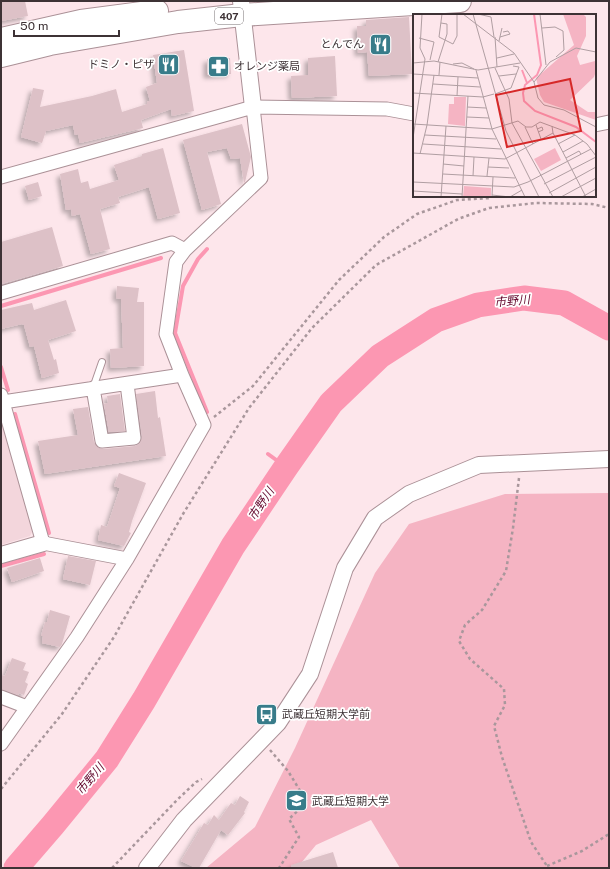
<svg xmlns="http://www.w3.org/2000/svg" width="610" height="869" viewBox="0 0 610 869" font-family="'Public Sans','Noto Sans JP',sans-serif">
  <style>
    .built { fill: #f3d6dc }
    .green { fill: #f5b4c3 }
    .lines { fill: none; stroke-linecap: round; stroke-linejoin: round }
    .stream { stroke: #fc97b2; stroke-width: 4 }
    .river { stroke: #fc97b2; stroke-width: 25 }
    .building { fill: #ddc1c7; filter: url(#shadow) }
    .service-casing { stroke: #ab9197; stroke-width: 8 }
    .minor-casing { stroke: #ab9197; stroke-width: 15 }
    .tertiary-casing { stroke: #ab9197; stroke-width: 18 }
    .trunk-casing { stroke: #ab9197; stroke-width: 24 }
    .path { stroke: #a9979c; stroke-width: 2.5; stroke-dasharray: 3 3; stroke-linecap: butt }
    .service { stroke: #fff; stroke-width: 6 }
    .minor { stroke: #fff; stroke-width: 13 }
    .tertiary { stroke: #fff; stroke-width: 16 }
    .trunk { stroke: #fff; stroke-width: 22 }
    .labels { text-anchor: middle; stroke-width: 3.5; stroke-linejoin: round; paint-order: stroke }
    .shield { fill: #fff; stroke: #777072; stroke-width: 1 }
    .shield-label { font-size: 10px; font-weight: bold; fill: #3d3235 }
    .poi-label { font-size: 11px; fill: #3d3235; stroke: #fff; text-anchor: start }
    .water-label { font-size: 12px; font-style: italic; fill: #660c30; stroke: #fff }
    .inset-river { fill: none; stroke: #fc97b2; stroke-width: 2 }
    .inset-road { fill: none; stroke: #b09ea2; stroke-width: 1 }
    .view { fill: #d62828; fill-opacity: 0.15; stroke: #d62828; stroke-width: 2 }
    .inset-edge { fill: none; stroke: #3d3235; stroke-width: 2 }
  </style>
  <defs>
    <filter id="shadow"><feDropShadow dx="-3.5" dy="3.5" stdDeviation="2" flood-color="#0004"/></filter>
  </defs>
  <rect width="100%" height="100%" fill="#fde6eb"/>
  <path class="built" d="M1,419L33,530L30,536L1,545Z"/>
  <path class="green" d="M609,493V868H400L371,820L316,845L297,868H206L255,827L295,748L375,573L409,524L505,494Z"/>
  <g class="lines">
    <path class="stream" d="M1,306L161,258
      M1,367L8,390
      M207,412L175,333L183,286L198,259L207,249
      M15,414L49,533
      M268,454L286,467
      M1,566L44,554"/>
    <path class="river" d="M16,868L53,825L107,759L144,700L233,546L286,467L331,403L380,356L436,320L478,305L524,298L564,303L609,328"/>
  </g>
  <path class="building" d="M1,1H25L28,16L1,21Z
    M409,17L412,74L369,76L367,52L358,53L357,26H366V20Z
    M184,50L194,111L172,116L171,109L141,120L143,128L80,143L78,134L75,135L73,125L46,131L42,143L21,137L33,88L44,90L40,107L92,96L116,89L122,112L147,104V102L150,101L146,87L157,83L153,55Z
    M335,56L337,96L292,98L291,76L308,75V58Z
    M230,58L231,74L207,75V59Z
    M242,124L251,157L245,182L244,183L240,158L231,159L227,148L207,152L221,204L202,210L183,140Z
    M163,148L180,213L158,219L149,187L118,197L120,203L100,209L110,249L91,254L80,214L72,216L71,209L66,210L60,174L78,169L81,183L88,181L90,189L119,180L114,165L142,156V154Z
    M38,182L42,196L29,200L25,186Z
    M52,227L63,266L1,284V242Z
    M117,286L139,288L137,302H144V366L111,368L110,349L123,348L121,299L116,298Z
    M66,300L76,331L48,340L54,360L56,359L59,373L42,378L34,346L30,347L24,325L22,324L1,329V310L32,303L34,310Z
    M155,391L158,418L160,417L166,456L45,474L38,441L78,435L73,409L88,407L94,442L99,448L103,449L135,446L139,444L142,437L136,394Z
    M120,394L125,431L109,432L104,404L108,403L107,396Z
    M119,473L146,483L132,521L129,532L131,533L124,546L98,540L101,525L107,527L120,488L114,486Z
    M68,556L96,561L90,585L63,579Z
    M40,558L44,571L12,582L7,568Z
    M50,610L70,616L62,644L60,647L42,643L43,636H41L45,622H47Z
    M12,658L26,663L23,670L29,672L25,682L28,684L24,695L19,693L18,695L1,689V675L5,676Z
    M240,796L249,802L244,812L245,813L228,835L221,830L199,868H196L181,861L204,823L208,825L214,815L219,820L231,803L235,805Z
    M333,852L338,868H291V865Z"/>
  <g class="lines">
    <defs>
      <path id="service" d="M93,388L102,362"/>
      <path id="minor" d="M595,125L609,122
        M1,177L253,107L387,109L414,114
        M1,293L172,243L185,250
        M93,388L102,441L134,438L127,384
        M1,395L43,543L127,559
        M3,402L182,375
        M1,697L27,707
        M1,744L77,637L127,559L204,425L182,375L166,334L176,262L185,250L261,178L253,107"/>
      <path id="tertiary" d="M241,1L253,107
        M1,555L43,543
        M147,868L184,820L278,723L310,674L345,568L375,518L409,494L479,465L609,459"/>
      <path id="trunk" d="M1,39L81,21L157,11
        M1,56L50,44L178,22L242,15L460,1"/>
    </defs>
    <use href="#service" class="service-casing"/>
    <use href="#minor" class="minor-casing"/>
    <use href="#tertiary" class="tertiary-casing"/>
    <use href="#trunk" class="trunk-casing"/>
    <path class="path" d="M214,417L253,386L339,280L384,237L417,214L457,200L491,198
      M519,478L513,528L506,571L482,610L465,625L459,641L470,659L504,689L505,705L494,726L502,757L531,842L547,866L546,868
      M270,750L288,771L307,802L289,819L299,837L279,868
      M1,789L62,714L114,637L183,514L249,408L312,328L376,265L458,219L489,208L536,203L592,204L609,208
      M547,866L582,851L609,834
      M112,868L177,800L196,782L202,779"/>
    <use href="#service" class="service"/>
    <use href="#minor" class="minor"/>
    <use href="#tertiary" class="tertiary"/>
    <use href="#trunk" class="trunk"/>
  </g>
  <defs>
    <symbol id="restaurant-square" viewBox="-11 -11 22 22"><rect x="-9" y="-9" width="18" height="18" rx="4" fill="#387c8a" stroke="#fff"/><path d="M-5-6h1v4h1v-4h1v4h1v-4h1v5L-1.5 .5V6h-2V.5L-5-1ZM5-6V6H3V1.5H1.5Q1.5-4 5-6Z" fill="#fff"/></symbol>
    <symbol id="pharmacy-square" viewBox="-11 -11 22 22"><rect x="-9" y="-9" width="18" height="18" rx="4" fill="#387c8a" stroke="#fff"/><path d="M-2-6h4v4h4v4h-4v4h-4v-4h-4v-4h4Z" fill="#fff"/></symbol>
    <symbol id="bus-square" viewBox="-11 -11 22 22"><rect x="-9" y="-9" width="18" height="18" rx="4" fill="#387c8a" stroke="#fff"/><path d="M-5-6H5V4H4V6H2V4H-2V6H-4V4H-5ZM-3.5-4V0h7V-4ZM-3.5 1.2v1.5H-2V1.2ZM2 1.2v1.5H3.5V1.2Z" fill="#fff"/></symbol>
    <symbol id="university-square" viewBox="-11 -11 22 22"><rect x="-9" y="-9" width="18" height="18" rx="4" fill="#387c8a" stroke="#fff"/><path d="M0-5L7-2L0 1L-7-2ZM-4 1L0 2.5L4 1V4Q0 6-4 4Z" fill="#fff"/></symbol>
  </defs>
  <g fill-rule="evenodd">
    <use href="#restaurant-square" x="368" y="32" width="25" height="25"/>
    <use href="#restaurant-square" x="156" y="52" width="25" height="25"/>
    <use href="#pharmacy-square" x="206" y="54" width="25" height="25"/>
    <use href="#bus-square" x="254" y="702" width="25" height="25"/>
    <use href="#university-square" x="284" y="788" width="25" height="25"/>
  </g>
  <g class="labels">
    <rect class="shield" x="215" y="8" width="28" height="16" rx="3"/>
    <g class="shield-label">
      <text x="229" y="20">407</text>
    </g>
    <g class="poi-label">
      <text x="364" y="48" text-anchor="end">とんでん</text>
      <text x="154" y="68" text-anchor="end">ドミノ・ピザ</text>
      <text x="234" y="70">オレンジ薬局</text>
      <text x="282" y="718">武蔵丘短期大学前</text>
      <text x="312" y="805">武蔵丘短期大学</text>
    </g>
    <g class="water-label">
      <text transform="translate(512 301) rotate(-5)" y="4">市野川</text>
      <text transform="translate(261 504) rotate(-56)" y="4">市野川</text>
      <text transform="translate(90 779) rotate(-50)" y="4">市野川</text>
    </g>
  </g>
  <g transform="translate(413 14)">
    <rect width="183" height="183" fill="#fde6eb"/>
    <path d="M150,0H170L173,3V22L164,42L167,51L182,47L183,57L181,63L157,86L175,98H183V106L131,88L127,81L123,64L161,31ZM41,83H53L52,112L35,110L36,90H41ZM142,134L148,146L128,157L121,145ZM51,172L78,174V183H50Z" fill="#f5b4c3"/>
    <path class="inset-river" d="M121,0L128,51L124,61L112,71L110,79L111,87L122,97L163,113L183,128M109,56L114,69"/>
    <path class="inset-road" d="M29,0L26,23L40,30L44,22V0M50,0L101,39L121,68L125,84L131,91L151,96L183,113M60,0L93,117L126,183M65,0L78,3L81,23M127,0L133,51M129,14L142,13L150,17L151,36L143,43M82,23L84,53M87,23L97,20L95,17L90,18M6,24L21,28L17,46M86,27L89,14M84,44L101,40M25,48L34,20V10L28,9M0,49L21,47L65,56L107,49M40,50L49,49L61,55M82,54L96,85L99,109L140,183M63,56L79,115L112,183M0,60L65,64M26,61L27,48M86,62L103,60M121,68L137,48L163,34L183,38M20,70L67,73M0,79L70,83L81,80M82,80L98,74L106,53L100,52M44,82L45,63M54,93L73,94M54,103L76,104M0,110L79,115L105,107L113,113H119L127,108L162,121L174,130L183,142M123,111L128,125M112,113L120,130M124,115L129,113L130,116L125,118M140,119L173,183M12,121L83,125M0,124L12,45L7,34L9,0M10,130L88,135M145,130L162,121M150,138L170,127M0,139L92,145L140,119L139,112M7,140L14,111L21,61M153,144L166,137L168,140M30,150L51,152M75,153L96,154M30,160L102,164M60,162L61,143M74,162L76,144M0,168L101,173L115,168L178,135M131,170L183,143M0,177L49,180M136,179L183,153M79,181L97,183L109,176M79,182L80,163M28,183L33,112M49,183L55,82M148,183L183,164M169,183L183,175"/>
    <path class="view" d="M157,65L168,117L94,133L83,81Z"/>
    <rect width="183" height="183" class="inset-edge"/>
  </g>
  <rect width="610" height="869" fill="none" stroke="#3d3235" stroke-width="4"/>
  <path d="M14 30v6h105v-6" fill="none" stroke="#3d3235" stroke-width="2"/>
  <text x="20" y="30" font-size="12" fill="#3d3235" stroke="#ffffff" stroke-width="3" paint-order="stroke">50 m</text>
</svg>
